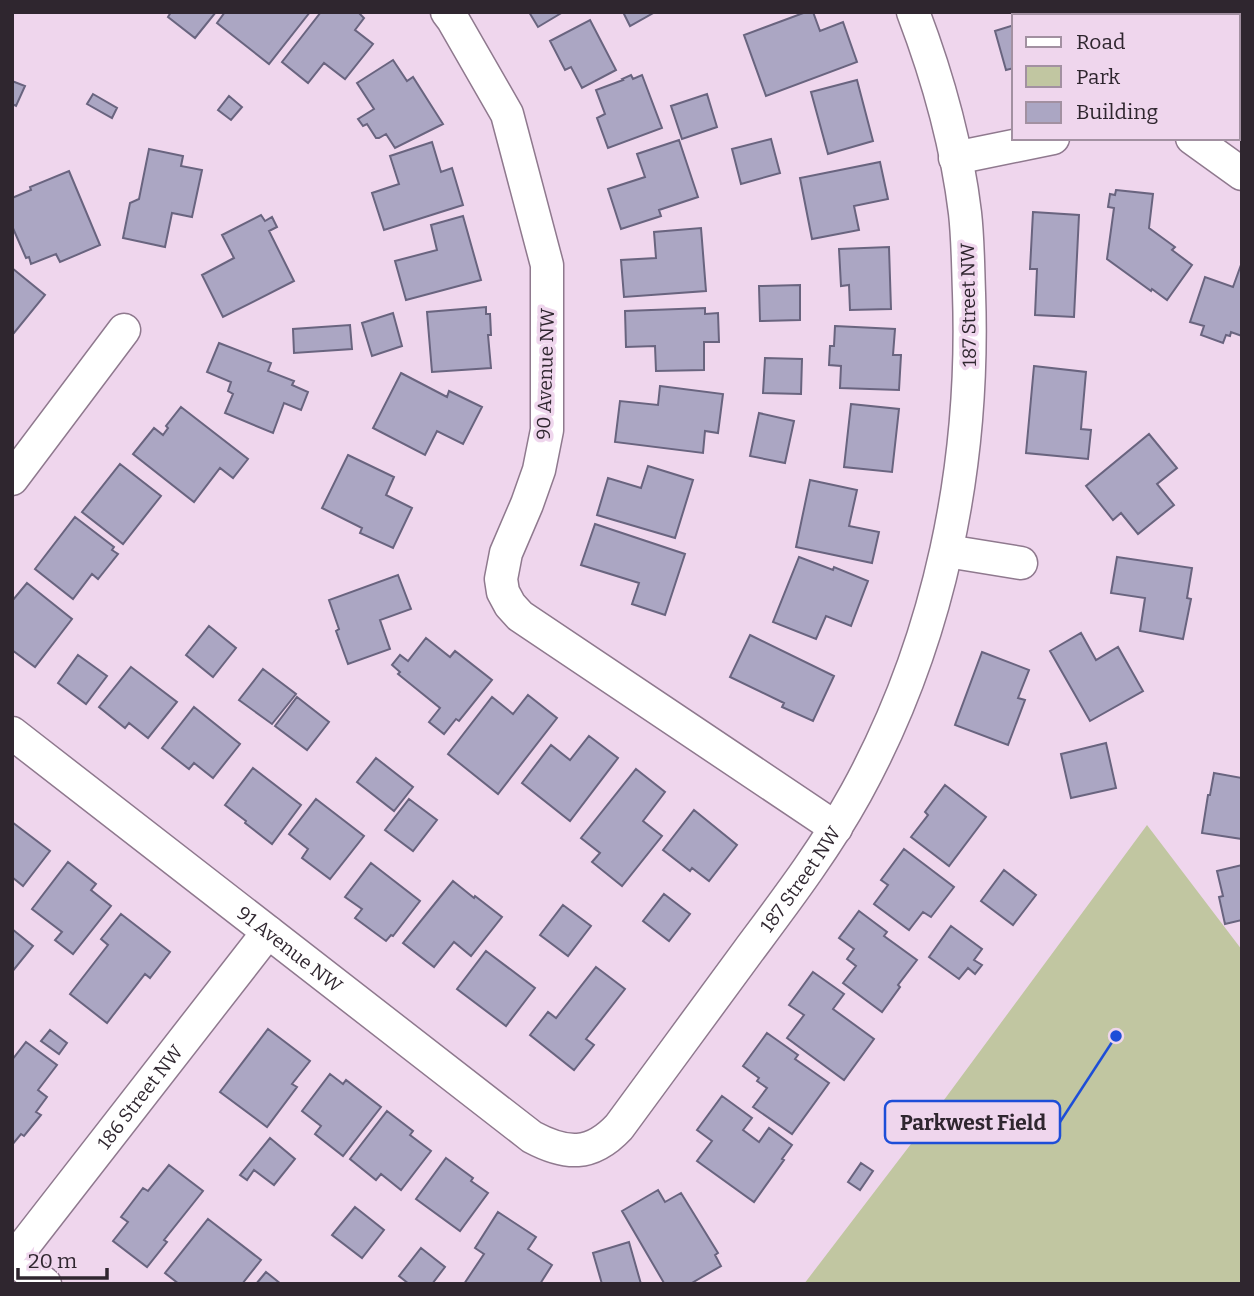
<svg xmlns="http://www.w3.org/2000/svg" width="1254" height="1296" viewBox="0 0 1254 1296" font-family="Bitter,serif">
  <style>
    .green { fill: #c1c6a1 }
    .building { fill: #aba6c3; stroke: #69647f; stroke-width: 2 }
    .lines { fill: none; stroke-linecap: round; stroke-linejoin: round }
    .street-casing { stroke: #8f798e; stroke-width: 35 }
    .street { stroke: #fff; stroke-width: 32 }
    .labels { text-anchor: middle; stroke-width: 7; stroke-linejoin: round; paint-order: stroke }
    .street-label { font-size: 19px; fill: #2f262f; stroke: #efd6ed }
    .leader { fill: none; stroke: #1d4ed8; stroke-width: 2.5 }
    .callout-dot { fill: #1d4ed8; stroke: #efd6ed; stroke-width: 2.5 }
    .callout { fill: #efd6ed; stroke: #1d4ed8; stroke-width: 2.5 }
    .callout-label { font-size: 21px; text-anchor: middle; font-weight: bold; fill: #2f262f }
  </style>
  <rect width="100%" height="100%" fill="#efd6ed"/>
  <path class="green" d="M1147,825L1242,950V1284H804L927,1123Z"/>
  <path class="building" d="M171,12H216L195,38L168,17Z
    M225,12H310L269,64L217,23Z
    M321,12H358L364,18L355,30L373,44L345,79L324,63L308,83L282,62Z
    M529,12H563L538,27Z
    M623,12H655L630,26Z
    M806,12H813L820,31L843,22L857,62L766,96L744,35Z
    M1190,12H1242V42H1238V16H1191Z
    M590,20L616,70L582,88L571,67L565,70L550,41Z
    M1014,25V68L1006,70L995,31Z
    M393,60L407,81L413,77L443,124L395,148L386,134L379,138H376L367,124L363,126L358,119L374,109L357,83Z
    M631,75L633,79L642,75L662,128L608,148L597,118L605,114L596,90L623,80L622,79Z
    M857,80L873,141L828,154L811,92Z
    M12,81L25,86L16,106L12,104Z
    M93,94L117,108L112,118L87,104Z
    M707,94L717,127L682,139L671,106Z
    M229,96L242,107L231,120L218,110Z
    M771,139L780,173L741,184L732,149Z
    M679,140L698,197L659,210L661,216L621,229L608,189L645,177L637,154Z
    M432,142L441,172L452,168L463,205L384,230L372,193L399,184L390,156Z
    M149,149L183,156L181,166L202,170L192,217L172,213L165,247L123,238L130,203L139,199Z
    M880,162L888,199L854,206L859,230L812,239L800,178Z
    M69,171L100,245L60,262L56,254L31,264L29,257L26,258L12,226V198L31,190L30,187Z
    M1116,190L1153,194L1149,228L1175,247L1172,250L1192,265L1167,300L1152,289L1151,291L1107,259L1114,208L1108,207L1110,194L1115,195Z
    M1033,212L1079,215L1074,317L1035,315L1037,269H1030Z
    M261,215L265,221L272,217L277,227L269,231L294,281L223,317L202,275L234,258L222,235Z
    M463,216L481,280L406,300L395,261L437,250L431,225Z
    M701,228L706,291L624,297L621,260L656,258L654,232Z
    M889,247L891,309L850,310L849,285L841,286L839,249Z
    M1242,262V336L1231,332L1230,336L1226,335L1223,343L1201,335L1204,326L1190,322L1205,277L1233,287Z
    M12,268L45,295L14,333L12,332Z
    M800,285V320L760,321L759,286Z
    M486,307V314H490L491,335H488L491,368L432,372L427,312Z
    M705,308V314L718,313L719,342H704V370L656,371L655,346L626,347L625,311Z
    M393,313L402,346L372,356L362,323Z
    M350,325L352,349L294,353L293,329Z
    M835,326L895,329L893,355H901L899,390L840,388L841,366L829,365L830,346H834Z
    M219,343L271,363L268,371L294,381L292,385L308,392L301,410L284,403L273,433L225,413L233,394L228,391L231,382L207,372Z
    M765,358L802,359L801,394L763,393Z
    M1034,366L1086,372L1081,429L1091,430L1088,459L1026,453Z
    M401,373L447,397L449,391L482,407L463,444L437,431L425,455L373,428Z
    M660,386L723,394L718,433L705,431L703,453L615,442L620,401L658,405Z
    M851,404L899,409L892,472L844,467Z
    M181,407L248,459L233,478L220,468L194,502L133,454L154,428L163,435L168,428L166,426Z
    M759,413L794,421L785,463L750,456Z
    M1149,434L1177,468L1157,484L1174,505L1138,534L1121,513L1113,520L1086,486Z
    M348,455L394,477L386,495L412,508L393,548L360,533L362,528L322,508Z
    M120,464L161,496L123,544L82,512Z
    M648,466L693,480L675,538L597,515L608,478L641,488Z
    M810,480L857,490L849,526L879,532L872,563L796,547Z
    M75,517L114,547L112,550L118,554L98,579L92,574L73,599L35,569Z
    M595,524L685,554L665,615L632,604L639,583L581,565Z
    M799,557L833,570L834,567L868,581L851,626L826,616L816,639L773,622Z
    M1117,557L1192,568L1187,598L1191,599L1183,639L1140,631L1145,598L1111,593Z
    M398,575L411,609L380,620L390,649L348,664L336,631L339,629L329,600Z
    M27,583L72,619L35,667L12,650V601Z
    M209,626L236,648L213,677L186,655Z
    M1081,633L1096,660L1118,647L1143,691L1090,721L1050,651Z
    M750,635L834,676L813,721L782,707L784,703L730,677Z
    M426,638L450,657L455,651L492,680L459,721L456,719L444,734L429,722L440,708L398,674L400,672L392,665L400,655L408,661Z
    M982,652L1029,670L1018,698L1025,700L1008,745L955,725Z
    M78,655L107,676L86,704L58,683Z
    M131,667L177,702L148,738L129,723L125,728L99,707Z
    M263,669L296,694L272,724L239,700Z
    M528,695L557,718L498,794L448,754L492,697L513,714Z
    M297,697L329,722L307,750L275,726Z
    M194,707L240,744L213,778L194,763L189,769L162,748Z
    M589,736L618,758L570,821L522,783L551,745L570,760Z
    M1106,743L1116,788L1071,798L1061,754Z
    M376,758L413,787L394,811L357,782Z
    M253,768L301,805L272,844L245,823L246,821L225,805Z
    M636,769L665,792L643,821L662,836L622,886L592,862L600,853L581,838Z
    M1214,773L1242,778V839L1202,833L1208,795H1210Z
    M945,785L986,817L949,866L911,837L928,815L925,812Z
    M316,799L364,836L330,879L302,858L308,849L289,834Z
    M409,799L437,820L413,851L385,830Z
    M694,810L737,845L709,881L692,868L690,871L663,850Z
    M12,822L50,851L23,886L12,877Z
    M904,849L954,887L931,917L923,912L909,930L874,904L888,885L881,880Z
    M68,862L96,884L91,890L111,906L73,954L55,940L62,932L32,909Z
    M371,863L420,901L393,936L391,935L386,941L355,918L362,909L345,897Z
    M1242,865V920L1225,924L1219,897L1223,896L1217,871Z
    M1004,870L1036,895L1013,925L981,901Z
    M453,881L474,898L475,896L502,917L471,956L454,942L434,967L403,943Z
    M664,894L690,914L669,941L643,921Z
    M563,905L591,926L568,956L540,935Z
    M859,911L887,932L884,936L917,960L898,985L900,987L882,1012L843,983L856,966L847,959L854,949L839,938Z
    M121,914L170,952L150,978L145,974L107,1023L70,994L108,945L101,939Z
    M951,926L982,949L974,960L982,965L975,974L968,968L959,979L929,957Z
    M12,929L33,946L12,972Z
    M486,951L535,988L506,1026L457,989Z
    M596,967L625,989L586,1039L594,1045L574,1070L530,1035L548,1012L556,1018Z
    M813,972L844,994L833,1009L874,1039L844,1080L787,1038L804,1015L789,1005Z
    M268,1029L310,1061L292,1084L297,1087L267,1127L220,1092Z
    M50,1030L67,1043L59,1054L41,1041Z
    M767,1033L798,1055L795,1059L829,1083L792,1134L753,1107L767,1088L757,1081L759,1078L743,1066Z
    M26,1042L57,1065L38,1090L47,1097L36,1112L41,1115L24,1136L21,1134L12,1145V1060Z
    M330,1074L343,1084L346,1080L381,1107L343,1156L315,1134L321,1126L302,1111Z
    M722,1096L752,1118L743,1130L759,1142L769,1128L792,1145L782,1159L784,1160L754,1202L697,1161L712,1141L697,1130Z
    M387,1111L413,1131L410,1135L431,1151L401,1190L381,1174L376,1180L350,1159Z
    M270,1138L295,1159L274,1185L254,1170L247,1180L240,1175Z
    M446,1158L473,1178L471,1181L488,1193L460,1231L416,1199Z
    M861,1163L873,1171L860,1190L848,1182Z
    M169,1165L203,1191L164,1240L167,1242L147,1267L113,1241L128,1222L121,1217L143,1188L148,1191Z
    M658,1190L665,1202L681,1193L718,1253L715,1255L721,1266L690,1284H662L664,1283L622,1211Z
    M355,1207L384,1230L362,1258L332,1235Z
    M498,1212L536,1237L528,1249L552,1265L540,1284H464L484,1254L475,1248Z
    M208,1219L261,1260L242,1284H179L165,1273Z
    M629,1242L641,1284H602L593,1253Z
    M421,1248L445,1267L432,1284H409L399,1276Z
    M266,1272L281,1284H256Z"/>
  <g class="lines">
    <defs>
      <g id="street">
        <path d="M447,12L453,20L507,114L547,265V430L539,470L527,504L506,553L501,579L503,592L510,605L520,616L836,828"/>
        <path d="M1238,101L1242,100"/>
        <path d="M1192,138L1242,174"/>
        <path d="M955,158L1053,138"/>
        <path d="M12,479L124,330"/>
        <path d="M947,551L1021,563"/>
        <path id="s1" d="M12,733L532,1137C566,1155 591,1157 619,1127C662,1068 706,1009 749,950C787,899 825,849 856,793C940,640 975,466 969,293C968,266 968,239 965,213C957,147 937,75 913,12"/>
        <path d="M12,1258L45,1284"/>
        <path id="s2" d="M12,1261L268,932"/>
      </g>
    </defs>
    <use href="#street" class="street-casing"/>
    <use href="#street" class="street"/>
  </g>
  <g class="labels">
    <g class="street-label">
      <text transform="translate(968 305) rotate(-91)" y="7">187 Street NW</text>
      <text transform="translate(545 374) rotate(-88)" y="7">90 Avenue NW</text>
      <text dy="7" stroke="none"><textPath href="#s1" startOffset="1062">187 Street NW</textPath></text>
      <text dy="7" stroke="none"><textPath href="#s1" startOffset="352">91 Avenue NW</textPath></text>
      <text dy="7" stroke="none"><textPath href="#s2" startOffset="208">186 Street NW</textPath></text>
    </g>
  </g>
  <path class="leader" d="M1116 1036L1060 1122"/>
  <circle class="callout-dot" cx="1116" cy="1036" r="7"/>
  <rect class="callout" x="885" y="1101" width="175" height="42" rx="7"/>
  <g class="callout-label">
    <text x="973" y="1130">Parkwest Field</text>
  </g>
  <rect width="1254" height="1296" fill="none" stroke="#2f262f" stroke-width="28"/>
  <rect x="1012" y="14" width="228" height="126" fill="#efd6ed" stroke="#a290a1" stroke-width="2"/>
  <rect x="1026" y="37" width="35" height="10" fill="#ffffff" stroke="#a290a1" stroke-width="2"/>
  <text x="1076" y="49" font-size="21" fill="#2f262f">Road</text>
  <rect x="1026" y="66" width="35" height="21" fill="#c1c6a1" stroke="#a290a1" stroke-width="2"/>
  <text x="1076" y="84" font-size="21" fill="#2f262f">Park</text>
  <rect x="1026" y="102" width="35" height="21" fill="#aba6c3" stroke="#a290a1" stroke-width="2"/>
  <text x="1076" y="119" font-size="21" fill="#2f262f">Building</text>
  <path d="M18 1268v10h89v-10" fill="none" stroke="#2f262f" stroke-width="3.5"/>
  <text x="28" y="1268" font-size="21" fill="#2f262f" stroke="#efd6ed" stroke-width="5" paint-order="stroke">20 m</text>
</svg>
